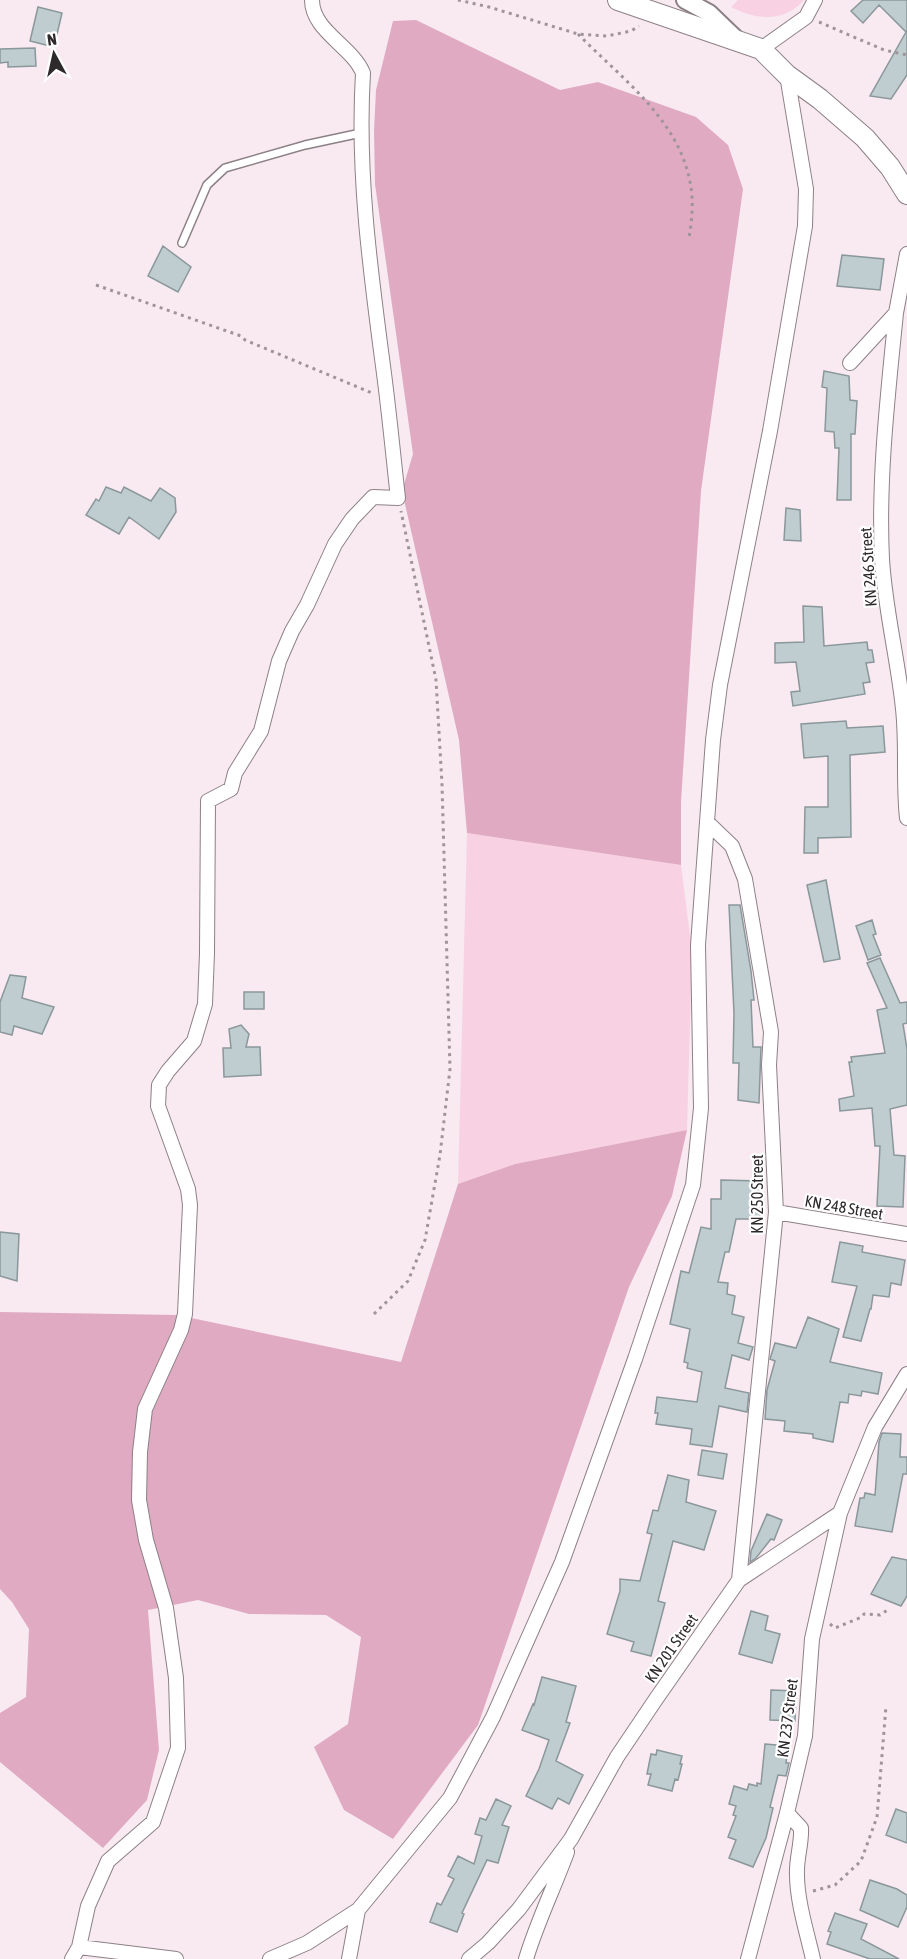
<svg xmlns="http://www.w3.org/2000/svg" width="907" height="1959" viewBox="0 0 907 1959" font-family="'Asap Condensed',sans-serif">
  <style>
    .green { fill: #f8d2e2 }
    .forest { fill: #e0aac2 }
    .building { fill: #bfcdd0; stroke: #8a979b; stroke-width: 1.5 }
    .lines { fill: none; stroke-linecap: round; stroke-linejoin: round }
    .service-casing { stroke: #8d8186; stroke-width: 10 }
    .minor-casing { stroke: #8d8186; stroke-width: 16 }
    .tertiary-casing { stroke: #8d8186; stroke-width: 20 }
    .secondary-casing { stroke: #8d8186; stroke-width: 22 }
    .path { stroke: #9f9599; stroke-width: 3; stroke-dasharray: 3 4.5; stroke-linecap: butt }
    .service { stroke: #fff; stroke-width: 7 }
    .minor { stroke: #fff; stroke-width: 14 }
    .tertiary { stroke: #fff; stroke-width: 16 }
    .secondary { stroke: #fff; stroke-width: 20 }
    .labels { text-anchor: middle; stroke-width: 4.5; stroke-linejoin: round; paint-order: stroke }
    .street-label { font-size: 16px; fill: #2e292b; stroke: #fff }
  </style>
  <rect width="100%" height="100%" fill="#f8eaf0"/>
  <path class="green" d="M738,0H804C784,23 756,20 731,7Z
    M467,833L681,865L692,951L687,1130L515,1164L458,1184Z"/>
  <path class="forest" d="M416,20L560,90L598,82L696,117L728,145L743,189L701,491L681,802V865L467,833L459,740L402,491L413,454L375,184L374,131L376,90L393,21Z
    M687,1130L672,1196L629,1287L478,1725L393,1839L344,1810L314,1747L348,1724L361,1637L326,1615L249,1614L198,1600L148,1610L159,1750L147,1800L103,1848L0,1762V1713L26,1697L29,1629L12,1602L0,1589V1312L177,1315L401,1362L458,1184L515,1164Z"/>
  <path class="building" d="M863,0H907V75L891,99L870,96L906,32L879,5L863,23L851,11Z
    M38,7L62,13L54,47L30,41Z
    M35,48L36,66L8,67V62L0,63V49Z
    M163,246L191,267L178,292L148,276Z
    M842,255L884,259L880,290L837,286Z
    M824,371L849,376L850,400L857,401L855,434H851V500H837L839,448H835L834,432L825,431L827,388L822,387Z
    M106,487L121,493L124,487L151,501L160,488L175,498L176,512L159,539L129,517L119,534L86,515L96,499L99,501Z
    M786,508L800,510L801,541L784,540Z
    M803,606L822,607L824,646L867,642L868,650H872L874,662L866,663L870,682L863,683L865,694L793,706L791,692L800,691L796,662L775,663V643L804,642Z
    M846,721L847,728L883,726L885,752L850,755L851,837L818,838V853H804L805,807H828V756L804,758L801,724Z
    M826,880L840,959L824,962L807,885Z
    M729,905H740L751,971L754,1000H751L753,1047H761L759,1103L738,1100L739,1063H733L734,1013Z
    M872,920L876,934L873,935L881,955L868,960L856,926Z
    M880,958L900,1003L907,1002V1023L903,1024L907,1049V1105L890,1109L894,1155L905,1156L903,1207L877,1206L880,1146H875L872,1108L840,1111L839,1099L854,1096L849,1062H852L851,1057L885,1053L877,1010L887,1008L867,963Z
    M10,975L26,977L22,998L54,1007L42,1034L14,1026L12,1035L0,1032V1002Z
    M244,992H264V1009H244Z
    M241,1025L249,1034L246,1047H260L261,1075L224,1077L223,1048H231L229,1029Z
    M721,1180L760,1181V1219H736L729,1252H725L718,1282L728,1283L727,1294L735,1296L732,1314L744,1317L738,1343L753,1347L749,1360L732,1355L725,1388L749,1393L747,1412L719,1406L712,1447L690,1444L692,1429L656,1424L658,1413H655L657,1397L697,1402L702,1372L687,1368L688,1363L684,1362L690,1329L670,1324L681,1271L689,1273L701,1227L711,1229V1199H721Z
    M0,1232L19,1234L17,1281L0,1276Z
    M840,1242L863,1246L862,1252L905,1260L901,1285L891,1283L889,1297L873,1295L871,1309H870L861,1341L843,1337L857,1286L832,1282Z
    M808,1317L839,1329L830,1362L882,1373L878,1394L862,1391L861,1396L849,1394L848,1403L840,1402L833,1442L813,1438V1434L784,1431L785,1421L765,1419L767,1390L775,1361L770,1359L775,1343L796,1348Z
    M882,1433L901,1434L900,1457H907V1474H903L892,1532L855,1526L860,1498H864L865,1493L875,1495L879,1442Z
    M702,1450L727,1454L723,1479L698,1475Z
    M668,1475L689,1480L686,1502L716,1511L704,1550L673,1541L658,1601L665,1603L651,1656L631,1651L634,1642L607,1634L620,1591V1579L640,1581L652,1534L647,1533L653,1510L658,1511Z
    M767,1514L782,1520L774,1540L771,1539L756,1558L750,1562L751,1551Z
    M892,1557L907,1560V1596L901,1606L871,1594Z
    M751,1611L768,1616L765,1630L780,1634L772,1663L739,1654Z
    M542,1677L576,1686L566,1722L570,1723L556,1761L583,1775L569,1804L558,1798L552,1809L526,1796L539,1769L549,1740L522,1730L533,1704L534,1705Z
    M771,1690L796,1691L795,1721L770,1720Z
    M765,1744L788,1746L786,1763H789L786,1776L778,1775L770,1807L773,1808L766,1838L753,1867L729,1858L736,1840L728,1837L736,1816L733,1815L736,1806L729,1804L734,1786L747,1790L749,1784L757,1786V1783L761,1784Z
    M657,1750L682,1756L680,1764H682L678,1780L675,1779L672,1791L648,1785L651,1774H647L651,1754L656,1755Z
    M496,1799L511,1806L502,1825L509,1827L498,1863L487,1860L462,1913L464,1914L457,1932L430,1922L437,1903L441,1905L454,1879L448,1876L458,1856L474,1864L482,1836L475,1834L480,1818L486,1820Z
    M896,1809L907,1813V1843L886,1835Z
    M870,1880L897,1889L907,1895V1907L898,1927L860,1910Z
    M835,1913L867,1924L861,1939L899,1959H870L827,1944L831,1932L828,1931Z"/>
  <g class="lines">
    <defs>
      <path id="service" d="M182,243L207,185L225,168L305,145L361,133"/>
      <path id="minor" d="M761,49L806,17L815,0
        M896,313C888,393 878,479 882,559C885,610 898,659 903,709C907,745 903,782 907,818
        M850,363L896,313L907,254
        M707,822L732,846L745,879L771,1032L769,1065L776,1212L739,1580
        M776,1212L907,1234
        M787,1813L801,1828C802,1844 796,1859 797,1875C797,1901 807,1933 813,1959
        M79,1947L88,1906L108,1861L153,1822L178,1748L176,1678L166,1608L146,1540L139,1500L140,1452L145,1409L181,1330L185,1314L190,1205L188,1189L158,1106L159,1085L168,1071L194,1041L205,1004L207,953L208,801L231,789L235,773L261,731L279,661L292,631L307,605L335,544L352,519L373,497L398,498C393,454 389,410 383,366C370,268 357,172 363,73C352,46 312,31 312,0
        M72,1959L79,1947L176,1959
        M270,1959L307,1943L358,1910L450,1798L493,1717L562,1562L635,1359L693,1185L701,1108L698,945L713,740L720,685L770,431L805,226L806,189L787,75
        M349,1959L358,1910
        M469,1959L488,1943L519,1909L571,1839L617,1757L656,1699L739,1580L840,1513L875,1427L907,1374
        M526,1959C537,1922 554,1888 567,1852
        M748,1959L787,1813L805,1736L812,1639L840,1513"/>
      <path id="tertiary" d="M685,0L709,13L736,39"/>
      <path id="secondary" d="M618,0L761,49L787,75L820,99L865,138L890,167L907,194"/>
    </defs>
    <use href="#service" class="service-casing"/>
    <use href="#minor" class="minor-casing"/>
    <use href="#tertiary" class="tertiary-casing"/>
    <use href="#secondary" class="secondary-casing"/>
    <path class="path" d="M458,0L489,7L578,34L607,36L631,31L639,26
      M819,22L884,50L907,55
      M578,34C624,81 687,125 692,197C693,211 691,225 689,238
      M96,285L241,336L245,340L372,393
      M374,1314L408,1281L425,1240L440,1155L450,1069L442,784L436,680L401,511
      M830,1624L835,1628L862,1617L864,1614L880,1615L889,1609
      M813,1891L835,1885L861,1861L877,1817L886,1706"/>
    <use href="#service" class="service"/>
    <use href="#minor" class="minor"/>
    <use href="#tertiary" class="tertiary"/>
    <use href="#secondary" class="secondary"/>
  </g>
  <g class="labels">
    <g class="street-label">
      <text transform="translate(868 567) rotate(-94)" y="6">KN 246 Street</text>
      <text transform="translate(757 1194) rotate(-90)" y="6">KN 250 Street</text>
      <text transform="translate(844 1207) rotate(10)" y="6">KN 248 Street</text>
      <text transform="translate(671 1648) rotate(-55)" y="6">KN 201 Street</text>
      <text transform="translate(787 1718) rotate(-83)" y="6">KN 237 Street</text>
    </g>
  </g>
  <g transform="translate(54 54) rotate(352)" stroke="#ffffff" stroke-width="4.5" paint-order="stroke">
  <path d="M0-4.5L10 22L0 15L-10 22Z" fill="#2e292b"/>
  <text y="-9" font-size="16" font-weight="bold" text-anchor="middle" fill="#2e292b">N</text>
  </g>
</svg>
